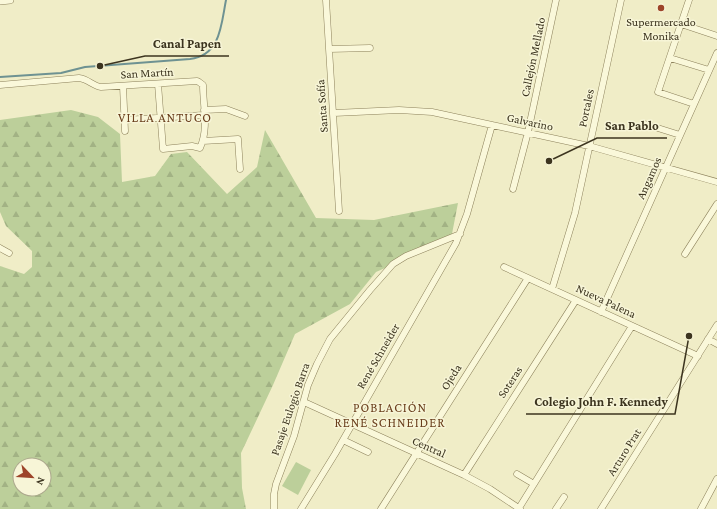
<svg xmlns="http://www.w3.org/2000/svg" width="717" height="509" viewBox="0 0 717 509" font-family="'Crimson Pro',serif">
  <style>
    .forest { fill: url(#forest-firs); fill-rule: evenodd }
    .pitch { fill: #bccf9a }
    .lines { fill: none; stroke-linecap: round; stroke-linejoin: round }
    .stream { stroke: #6e9292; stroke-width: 2 }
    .minor-casing { stroke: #8c815b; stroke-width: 7 }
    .tertiary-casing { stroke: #8c815b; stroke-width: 8 }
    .minor { stroke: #faf8da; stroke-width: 6 }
    .tertiary { stroke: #faf8da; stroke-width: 7 }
    .poi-dot { fill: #9d4429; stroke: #f7f5d7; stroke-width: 1.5 }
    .labels { text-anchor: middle; stroke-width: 3; stroke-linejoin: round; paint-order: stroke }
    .poi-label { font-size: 12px; fill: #3c341f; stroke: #f7f5d7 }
    .street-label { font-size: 12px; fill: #3c341f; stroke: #f7f5d7 }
    .neighbourhood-label { font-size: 13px; letter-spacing: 1px; fill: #6a3f1d; stroke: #f7f5d7 }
    .leader { fill: none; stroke: #3c341f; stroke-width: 1.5 }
    .callout-dot { fill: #3c341f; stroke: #f7f5d7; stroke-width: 1.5 }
    .callout-label { font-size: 13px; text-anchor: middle; font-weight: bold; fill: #3c341f; stroke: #f7f5d7; stroke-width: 3; stroke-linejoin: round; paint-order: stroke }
  </style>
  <defs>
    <pattern id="forest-firs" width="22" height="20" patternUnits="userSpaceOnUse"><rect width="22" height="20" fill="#bccf9a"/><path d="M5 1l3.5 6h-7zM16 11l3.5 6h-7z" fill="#a2b284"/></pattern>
  </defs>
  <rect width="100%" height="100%" fill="#f0edc7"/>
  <path class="forest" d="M71,110L98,117L120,134L122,182L155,176L171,154L187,152L227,194L257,167L265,130L316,218L374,220L458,203L451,239L376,272L350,304L295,334L273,385L241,453L242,488L246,509H0V266L24,274L32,267V251L6,226L0,212V120ZM20,465H44V489H20Z"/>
  <path class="pitch" d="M296,462L311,470L298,495L282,486Z"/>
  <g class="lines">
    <path class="stream" d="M0,77L61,73L85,67L190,59C221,55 221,25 226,0"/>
    <defs>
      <path id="minor" d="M326,0L339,211
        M689,0L658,92L694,104
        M681,24L717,36
        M329,49L370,48
        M670,58L709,70
        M0,85L79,78C88,79 93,86 101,87L197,81L199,82L203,85C203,105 209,129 200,148L192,146L163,149L158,84
        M123,86L125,131
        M204,110L226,109L245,116
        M334,113L399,110L432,112L589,146L717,182
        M125,120L204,115
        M645,124L680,135
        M203,141L238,139L240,169
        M513,189L528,132L556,0
        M0,248L9,253
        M685,254L717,204
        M504,267L698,356
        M552,289L575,213L621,0
        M601,312L717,53
        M708,339L717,344
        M304,402L464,475L490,489L520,509
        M343,440L368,452
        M517,474L534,484
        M464,475L576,300
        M519,508L632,326
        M274,509V494L276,484L294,436L308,385L317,364L330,339L370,290L393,264L406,256L460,234
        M301,509L335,454L456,243L467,214L492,125
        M381,509L528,278
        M556,509L564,497
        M601,509L717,325
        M701,509L717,479"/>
      <path id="tertiary" d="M0,1L10,0"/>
    </defs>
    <use href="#minor" class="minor-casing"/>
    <use href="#tertiary" class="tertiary-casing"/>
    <use href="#minor" class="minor"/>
    <use href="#tertiary" class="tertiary"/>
  </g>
  <circle class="poi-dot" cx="661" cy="8" r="4"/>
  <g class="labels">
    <g class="poi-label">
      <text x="661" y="26">Supermercado<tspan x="661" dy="14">Monika</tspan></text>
    </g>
    <g class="street-label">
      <text transform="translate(533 57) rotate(-78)" y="4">Callejón Mellado</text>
      <text transform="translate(147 73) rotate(-3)" y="4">San Martín</text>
      <text transform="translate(322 106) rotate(-94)" y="4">Santa Sofía</text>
      <text transform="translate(586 108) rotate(-78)" y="4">Portales</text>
      <text transform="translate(530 122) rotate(12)" y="4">Galvarino</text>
      <text transform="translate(649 178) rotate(-66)" y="4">Angamos</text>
      <text transform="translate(606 301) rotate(25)" y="4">Nueva Palena</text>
      <text transform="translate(378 356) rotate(-60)" y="4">René Schneider</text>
      <text transform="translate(451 377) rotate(-58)" y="4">Ojeda</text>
      <text transform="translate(510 382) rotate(-57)" y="4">Soteras</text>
      <text transform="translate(290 409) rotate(-71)" y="4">Pasaje Eulogio Barra</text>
      <text transform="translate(429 447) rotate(24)" y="4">Central</text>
      <text transform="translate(624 452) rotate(-58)" y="4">Arturo Prat</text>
    </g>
    <g class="neighbourhood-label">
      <text x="165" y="122">VILLA ANTUCO</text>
      <text x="390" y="412">POBLACIÓN<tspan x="390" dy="15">RENÉ SCHNEIDER</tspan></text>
    </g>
  </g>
  <path class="leader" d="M100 66L145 56H229M549 161L597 138H667M689 336L675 414H526"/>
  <g class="callout-dot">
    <circle cx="100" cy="66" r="4"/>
    <circle cx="549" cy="161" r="4"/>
    <circle cx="689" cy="336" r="4"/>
  </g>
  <g class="callout-label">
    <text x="187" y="48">Canal Papen</text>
    <text x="632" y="130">San Pablo</text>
    <text x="601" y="406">Colegio John F. Kennedy</text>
  </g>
  <g transform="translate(32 477) rotate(115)"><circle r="19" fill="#f7f5d7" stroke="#aca88d"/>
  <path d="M0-3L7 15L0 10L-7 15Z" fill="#9d4429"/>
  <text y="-6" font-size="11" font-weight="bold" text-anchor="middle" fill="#3c341f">N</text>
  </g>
</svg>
